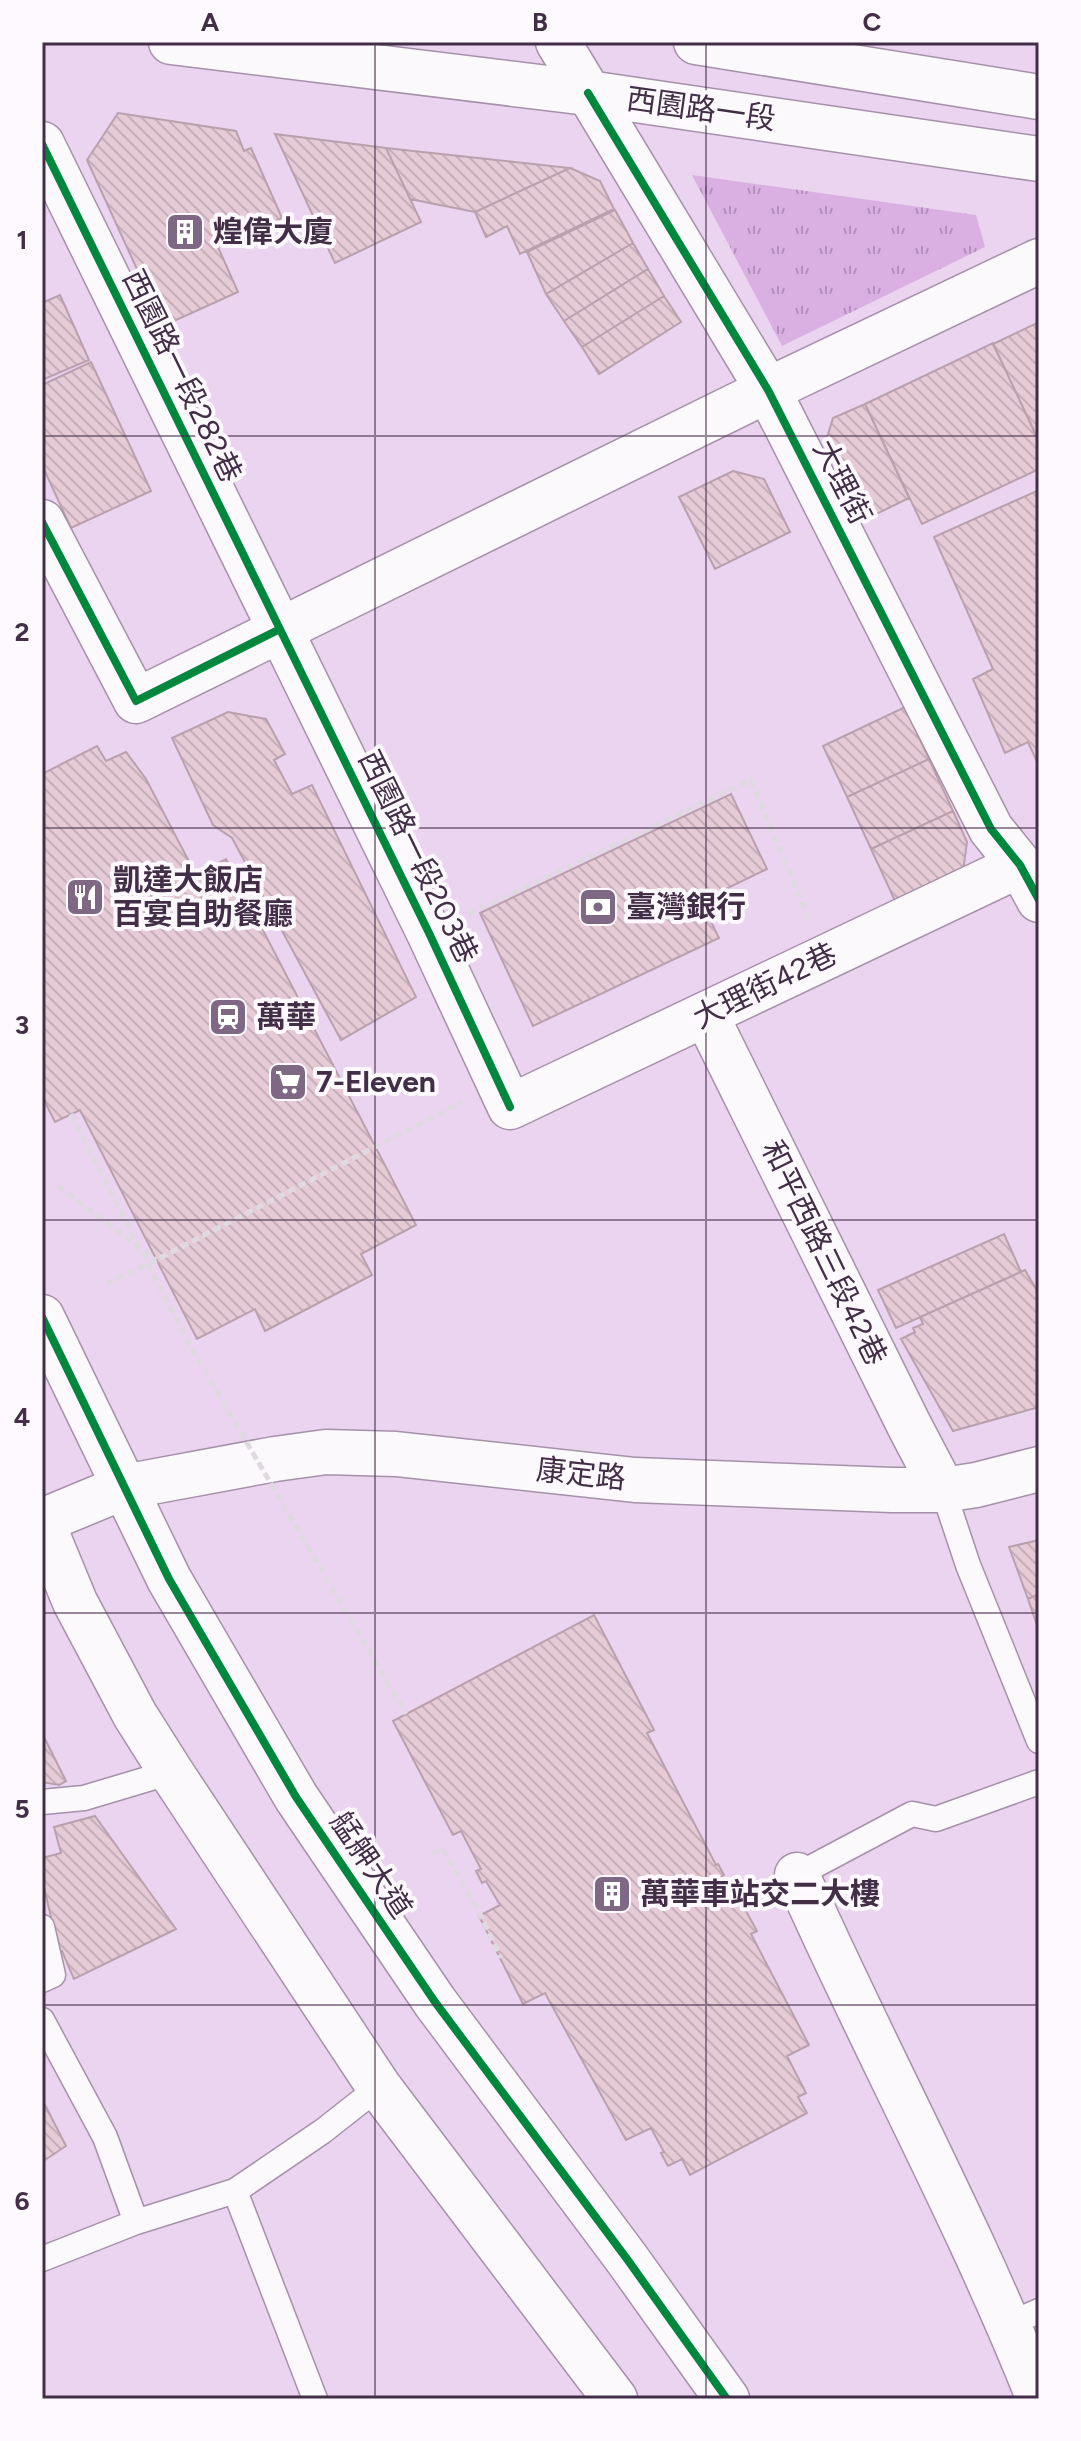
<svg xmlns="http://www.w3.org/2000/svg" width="1081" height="2441" viewBox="0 0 1081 2441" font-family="Figtree,'Noto Sans TC',sans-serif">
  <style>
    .park { fill: url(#park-tufts) }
    .building { fill: url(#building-back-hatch); stroke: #baa0ad; stroke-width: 2 }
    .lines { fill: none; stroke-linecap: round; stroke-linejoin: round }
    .service-casing { stroke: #a591a9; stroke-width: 27 }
    .minor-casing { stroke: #a591a9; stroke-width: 47 }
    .tertiary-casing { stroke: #a591a9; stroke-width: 47 }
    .secondary-casing { stroke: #a591a9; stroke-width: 47 }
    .path { stroke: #e0d9e2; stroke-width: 5; stroke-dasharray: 8 4; stroke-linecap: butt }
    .service { stroke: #fcf9fd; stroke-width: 24 }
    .minor { stroke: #fcf9fd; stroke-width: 44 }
    .tertiary { stroke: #fcf9fd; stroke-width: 44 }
    .secondary { stroke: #fcf9fd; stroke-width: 44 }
    .path-bridge { stroke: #e0d9e2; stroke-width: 5; stroke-dasharray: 8 4; stroke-linecap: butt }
    .cycleway-casing { stroke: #fef8ff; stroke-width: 13 }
    .cycleway { stroke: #00873e; stroke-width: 8 }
    .grid { fill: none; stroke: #432e48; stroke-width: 2; stroke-opacity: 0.55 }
    .labels { text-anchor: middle; stroke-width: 8; stroke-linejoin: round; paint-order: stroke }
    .street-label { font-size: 30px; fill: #432e48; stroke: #fef8ff }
    .poi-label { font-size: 30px; font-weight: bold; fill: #432e48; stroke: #fef8ff; text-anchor: start }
    .neatline { fill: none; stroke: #432e48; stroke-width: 3 }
    .grid-label { font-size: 26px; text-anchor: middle; font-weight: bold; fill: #432e48 }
  </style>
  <defs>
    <pattern id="park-tufts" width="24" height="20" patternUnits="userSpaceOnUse" patternTransform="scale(2)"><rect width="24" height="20" fill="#dab0e3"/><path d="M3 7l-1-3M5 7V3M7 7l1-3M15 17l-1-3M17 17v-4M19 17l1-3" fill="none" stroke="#b290ba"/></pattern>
    <pattern id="building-back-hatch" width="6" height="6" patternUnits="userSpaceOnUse" patternTransform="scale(2)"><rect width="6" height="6" fill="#e6cbd7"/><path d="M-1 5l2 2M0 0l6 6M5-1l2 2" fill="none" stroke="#c6afba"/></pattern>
  </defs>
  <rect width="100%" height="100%" fill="#ebd4f0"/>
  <path class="park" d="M692,175L976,215L985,247L782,346Z"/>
  <path class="building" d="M118,113L236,131L244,151L251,148L282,218L218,247L238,292L163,326L87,160Z
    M275,134L386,148L421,222L335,263Z
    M386,148L570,168L475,212L410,199Z
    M570,168L600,181L614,209L520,254L507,226L486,237L475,212Z
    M615,210L633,243L546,294L527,252Z
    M633,243L648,269L564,321L546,294Z
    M648,269L664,296L582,347L564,321Z
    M60,295L89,360L42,380V303Z
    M664,296L681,322L599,374L582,347Z
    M1039,322V441L993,344Z
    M993,343L1039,442V469L922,524L865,404Z
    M91,362L151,491L71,528L42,465V385Z
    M865,404L909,498L862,521L825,444L833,418Z
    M733,471L764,479L790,532L715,569L679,497Z
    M1039,490V766L1028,742L1005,753L973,679L993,669L934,537Z
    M905,707L929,759L847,797L823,746Z
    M228,712L266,719L285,754L274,760L292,794L312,785L416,997L341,1040L232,838L213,825L172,738Z
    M97,746L106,761L126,752L146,779L196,875L226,859L416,1225L361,1254L372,1275L265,1331L255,1309L197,1339L80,1110L55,1122L42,1096V774Z
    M929,759L953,811L871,849L847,797Z
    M731,794L767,869L701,901L719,938L533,1026L480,913Z
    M953,811L967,842L963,871L896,903L871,849Z
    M1004,1234L1021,1272L896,1328L878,1290Z
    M1025,1270L1039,1294V1407L953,1431L901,1339L915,1332L913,1328L923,1324L920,1317Z
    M1039,1540V1594L1028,1599L1009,1547Z
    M1039,1594V1631L1028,1599Z
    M594,1615L654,1730L647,1733L716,1865L718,1864L724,1875L721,1877L731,1896L736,1893L757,1931L751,1934L809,2045L787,2056L806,2093L798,2097L807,2113L690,2175L682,2159L668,2166L661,2153L664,2152L651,2128L626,2140L545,1993L523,2004L479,1916L500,1905L486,1881L482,1883L476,1871L481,1869L461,1831L453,1835L393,1721Z
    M42,1733L66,1781L59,1785L42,1782Z
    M95,1816L176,1929L74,1979L62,1951H59L42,1879V1858L61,1853L54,1827Z
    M42,2099L66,2146L42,2162Z"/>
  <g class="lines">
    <defs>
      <path id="service" d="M943,1490L968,1565L1039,1741
        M42,1802L84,1798L171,1772
        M797,1875L912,1814L936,1819L1039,1782
        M42,1927L53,1975L42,1980
        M42,2020L105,2137L136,2222
        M235,2191L315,2399
        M42,2259L136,2222L235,2191L323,2131L379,2087
        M1009,2324L1039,2311"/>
      <path id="minor" d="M558,42L768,390L991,829L1020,865L1039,900
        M42,144L429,933L510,1107L1020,865
        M42,522L136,701L768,390L1039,261
        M706,1015L909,1425L943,1490
        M797,1875C875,2051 968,2220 1039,2399"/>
      <path id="tertiary" d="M124,1487L275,1459L326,1452L396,1454L635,1480L892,1490H943L976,1485L1039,1469"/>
      <path id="secondary" d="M171,42L588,93L1039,159
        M696,42L1039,97
        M42,1317L169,1579L296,1797L435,2002L627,2259L727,2399
        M42,1521L124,1487
        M42,1522L75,1602L135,1715L171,1772L379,2087L615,2399"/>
    </defs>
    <use href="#service" class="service-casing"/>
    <use href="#minor" class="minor-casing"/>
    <use href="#tertiary" class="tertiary-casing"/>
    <use href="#secondary" class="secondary-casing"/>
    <path class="path" d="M469,914L751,780L809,919
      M58,1186L156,1260
      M106,1284L156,1260L462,1102
      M432,1854L443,1849L478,1910L501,1958"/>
    <use href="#service" class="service"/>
    <use href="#minor" class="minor"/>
    <use href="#tertiary" class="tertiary"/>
    <use href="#secondary" class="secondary"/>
    <path class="path-bridge" d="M71,1114L189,1344L406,1714"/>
    <defs>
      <path id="cycleway" d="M588,93L768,390L991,829L1020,865L1039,900
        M42,144L429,933L510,1107
        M42,522L136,701L280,629
        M42,1317L169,1579L296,1797L435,2002L627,2259L727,2399"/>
    </defs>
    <use href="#cycleway" class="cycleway-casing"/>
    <use href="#cycleway" class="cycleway"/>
  </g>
  <path class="grid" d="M375,42V2399M706,42V2399M42,436H1039M42,828H1039M42,1220H1039M42,1613H1039M42,2005H1039"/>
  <defs>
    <symbol id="building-square" viewBox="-11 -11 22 22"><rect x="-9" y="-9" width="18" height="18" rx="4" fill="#7e6883" stroke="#fef8ff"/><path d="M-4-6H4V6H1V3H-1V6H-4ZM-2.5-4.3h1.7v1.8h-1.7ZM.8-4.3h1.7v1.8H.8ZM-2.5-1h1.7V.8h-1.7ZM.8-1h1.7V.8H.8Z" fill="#fff"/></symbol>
    <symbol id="restaurant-square" viewBox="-11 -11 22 22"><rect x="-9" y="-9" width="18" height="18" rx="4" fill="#7e6883" stroke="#fef8ff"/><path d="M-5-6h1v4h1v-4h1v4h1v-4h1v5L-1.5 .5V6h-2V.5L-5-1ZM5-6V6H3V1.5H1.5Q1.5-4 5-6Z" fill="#fff"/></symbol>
    <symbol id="bank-square" viewBox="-11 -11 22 22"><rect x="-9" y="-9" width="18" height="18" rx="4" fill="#7e6883" stroke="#fef8ff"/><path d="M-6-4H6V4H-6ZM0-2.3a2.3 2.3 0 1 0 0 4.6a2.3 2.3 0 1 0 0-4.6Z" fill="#fff"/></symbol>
    <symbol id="station-square" viewBox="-11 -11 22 22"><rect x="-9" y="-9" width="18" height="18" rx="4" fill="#7e6883" stroke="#fef8ff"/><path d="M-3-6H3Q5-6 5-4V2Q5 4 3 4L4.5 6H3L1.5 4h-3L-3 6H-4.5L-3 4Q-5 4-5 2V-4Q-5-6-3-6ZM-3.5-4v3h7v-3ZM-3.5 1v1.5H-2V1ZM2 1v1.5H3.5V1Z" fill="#fff"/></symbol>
    <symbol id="supermarket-square" viewBox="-11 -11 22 22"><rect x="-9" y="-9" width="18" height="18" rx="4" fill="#7e6883" stroke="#fef8ff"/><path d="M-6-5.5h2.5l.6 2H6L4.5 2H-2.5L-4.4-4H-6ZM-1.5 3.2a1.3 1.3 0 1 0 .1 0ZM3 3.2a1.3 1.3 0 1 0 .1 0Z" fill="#fff"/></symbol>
  </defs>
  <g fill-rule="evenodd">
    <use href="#building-square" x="163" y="210" width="44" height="44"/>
    <use href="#restaurant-square" x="63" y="875" width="44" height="44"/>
    <use href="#bank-square" x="576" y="885" width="44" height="44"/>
    <use href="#station-square" x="206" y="995" width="44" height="44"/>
    <use href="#supermarket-square" x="266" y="1060" width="44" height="44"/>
    <use href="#building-square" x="590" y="1872" width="44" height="44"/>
  </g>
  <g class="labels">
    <g class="street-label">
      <text transform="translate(701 109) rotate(8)" y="10">西園路一段</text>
      <text transform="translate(182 376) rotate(64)" y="10">西園路一段282巷</text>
      <text transform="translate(842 482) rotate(63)" y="10">大理街</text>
      <text transform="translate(418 857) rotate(64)" y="10">西園路一段203巷</text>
      <text transform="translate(765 986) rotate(-26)" y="10">大理街42巷</text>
      <text transform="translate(824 1253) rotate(64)" y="10">和平西路三段42巷</text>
      <text transform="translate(581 1474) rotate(6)" y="10">康定路</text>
      <text transform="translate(371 1865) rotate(56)" y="10">艋舺大道</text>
    </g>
    <g class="poi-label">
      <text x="213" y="242">煌偉大廈</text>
      <text x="113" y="890">凱達大飯店<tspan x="113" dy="34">百宴自助餐廳</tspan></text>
      <text x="626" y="917">臺灣銀行</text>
      <text x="256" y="1027">萬華</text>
      <text x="316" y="1092">7-Eleven</text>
      <text x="640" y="1904">萬華車站交二大樓</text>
    </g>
  </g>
  <rect width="1081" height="2441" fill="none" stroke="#fef8ff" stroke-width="88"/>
  <rect x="44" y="44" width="993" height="2353" class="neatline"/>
  <g class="grid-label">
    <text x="210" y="31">A</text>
    <text x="540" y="31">B</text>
    <text x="872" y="31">C</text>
    <text x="22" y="249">1</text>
    <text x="22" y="641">2</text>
    <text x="22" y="1034">3</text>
    <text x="22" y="1426">4</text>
    <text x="22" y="1818">5</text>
    <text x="22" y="2210">6</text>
  </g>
</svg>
